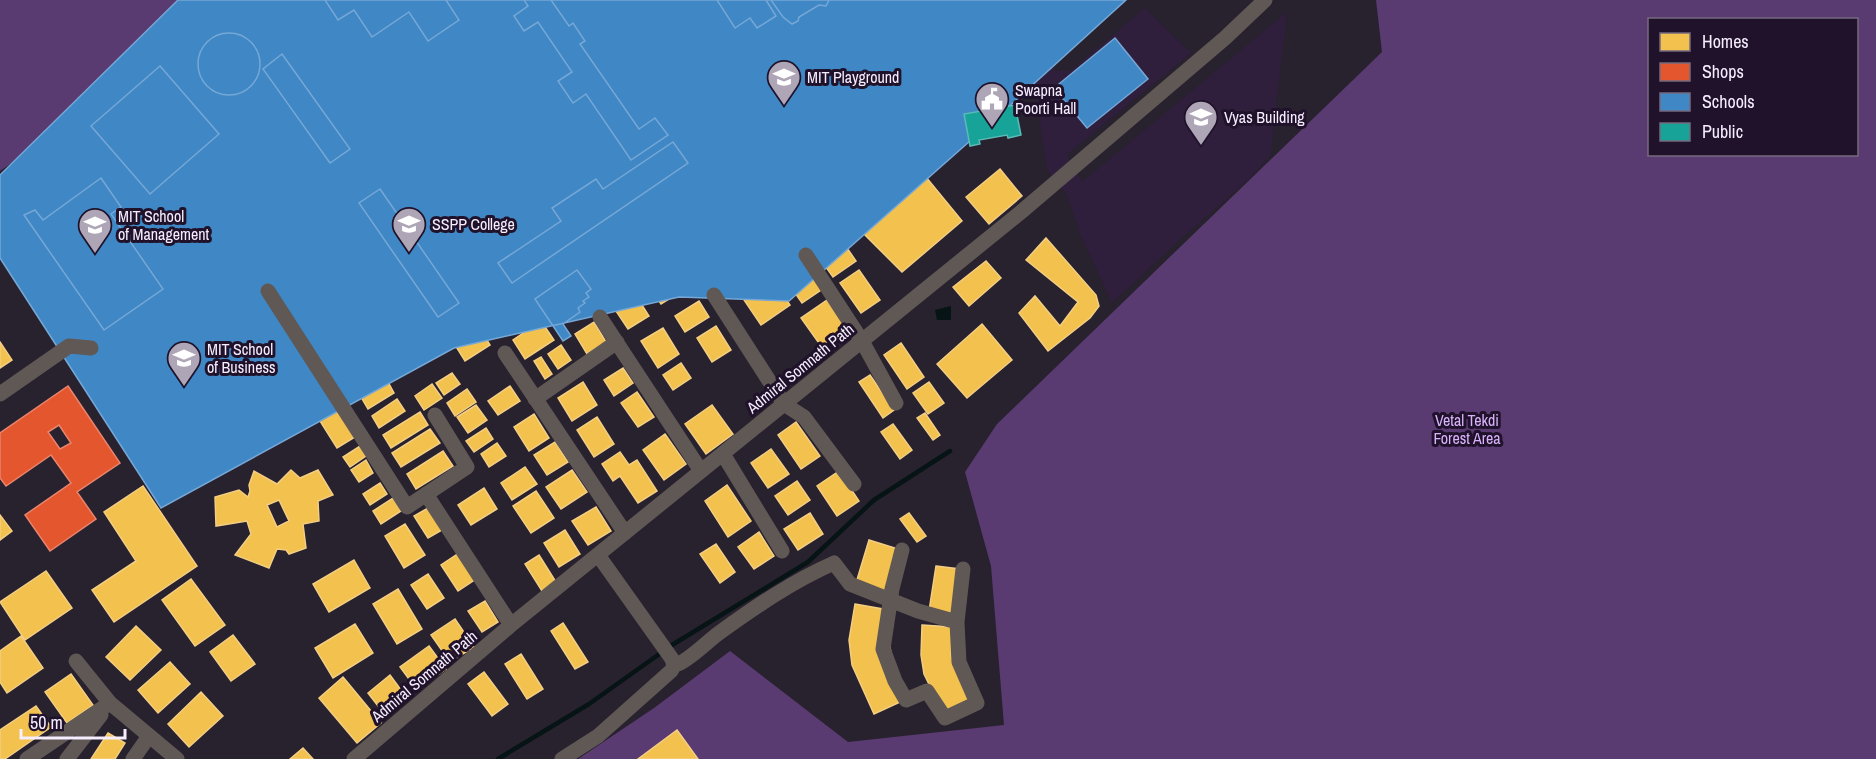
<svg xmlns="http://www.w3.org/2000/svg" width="1876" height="759" viewBox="0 0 1876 759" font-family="'Archivo Narrow',sans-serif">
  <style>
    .built { fill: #2f1f3c }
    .forest { fill: #593b72; fill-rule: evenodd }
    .water { fill: #071415 }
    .homes { fill: #f2c14e; stroke: #f3ce83; stroke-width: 1.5; fill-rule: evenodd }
    .shops { fill: #e4572e; stroke: #e9846d; stroke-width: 1.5; fill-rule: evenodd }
    .schools { fill: #3f88c5; stroke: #76a7d6; stroke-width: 1.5 }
    .public { fill: #17a398; stroke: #5abab7; stroke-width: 1.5 }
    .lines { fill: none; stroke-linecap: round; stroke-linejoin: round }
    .stream { stroke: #071415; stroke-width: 4.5 }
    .street { stroke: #605854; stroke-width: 15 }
    .labels { text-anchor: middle; stroke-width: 6; stroke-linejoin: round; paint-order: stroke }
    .poi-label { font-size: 16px; fill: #f6eeff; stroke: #1f122a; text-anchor: start }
    .street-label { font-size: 16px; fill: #f6eeff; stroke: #1f122a }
    .park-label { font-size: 16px; fill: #d8b2fb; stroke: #1f122a }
  </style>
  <rect width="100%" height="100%" fill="#28212e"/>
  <path class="built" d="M1145,8L1191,53L1067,154L1082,182L1287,12L1270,156L1251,177L1174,245L1112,303L1081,236L1067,195L1047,169L1029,50L1040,13L1055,71H1070Z"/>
  <path class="forest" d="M0,0H233L98,104L0,171Z
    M1376,0H1876V759H578L654,708L730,651L848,742L1004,725L991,566L965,472L997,424L1382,52ZM1650,20H1856V154H1650Z"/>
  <path class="water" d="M951,306V320H937L935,310Z"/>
  <path class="homes" d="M991,21L1004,62L973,71L961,31Z
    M1000,169L1022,196L989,224L966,197Z
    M921,171L962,221L902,272L856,226Z
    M836,232L856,261L833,277L813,249Z
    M1046,238L1096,295L1099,306L1090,318L1048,351L1019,313L1035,296L1060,326L1078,302L1026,260Z
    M801,255L824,288L802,303L779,270Z
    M986,261L1001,278L969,306L953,287Z
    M307,262L317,278L293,293L283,278Z
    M676,264L690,286L661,304L647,282Z
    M859,270L880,300L861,313L840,283Z
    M769,274L790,305L761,325L740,294Z
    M317,285L324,296L302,310L295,299Z
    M629,285L649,316L628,329L608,299Z
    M268,297L281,318L261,331L248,310Z
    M325,300L334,315L314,328L304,313Z
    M827,300L847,329L821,346L801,318Z
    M699,301L709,317L685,332L675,316Z
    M473,317L490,345L465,361L447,332Z
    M541,321L554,340L525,359L513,340Z
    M594,322L606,342L587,354L575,334Z
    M344,323L351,334L332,346L325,335Z
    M982,324L1012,360L967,398L937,364Z
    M716,326L731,350L712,362L697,338Z
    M663,328L679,354L658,368L641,341Z
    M290,340L297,351L283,360L277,349Z
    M0,342L12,360L0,368Z
    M358,342L364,352L337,369L331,360Z
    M901,343L924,377L907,389L884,355Z
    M561,345L571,360L558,369L548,354Z
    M541,357L552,374L545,379L534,361Z
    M372,360L379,371L347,391L340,380Z
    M681,363L691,378L673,390L663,375Z
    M623,368L633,383L614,396L604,380Z
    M452,373L460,384L444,395L436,383Z
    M870,375L894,410L883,418L859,382Z
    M387,380L394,393L368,409L361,397Z
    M583,382L597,405L572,421L558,398Z
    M929,382L944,403L928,414L913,393Z
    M432,384L442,398L424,410L415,396Z
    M510,386L520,401L498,415L488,401Z
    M467,389L476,402L455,416L447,403Z
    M637,392L654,417L638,427L621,403Z
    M397,399L405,411L379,428L372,416Z
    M476,405L487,420L468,433L457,417Z
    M712,405L733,434L706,454L685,424Z
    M337,410L355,437L337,448L320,421Z
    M420,412L428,425L391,448L383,435Z
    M925,413L940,435L933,440L917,418Z
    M534,414L549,438L529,451L514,427Z
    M597,417L614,444L594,457L577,430Z
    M796,422L820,456L801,469L778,435Z
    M893,424L912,450L900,459L881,432Z
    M486,428L493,439L474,452L466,441Z
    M430,429L440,443L401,467L392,453Z
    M665,434L686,464L664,480L643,450Z
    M555,442L568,462L547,475L534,455Z
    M497,443L506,456L489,467L481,454Z
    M360,446L366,456L350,467L343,457Z
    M771,449L789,474L768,488L751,463Z
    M443,451L453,466L416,489L407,474Z
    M620,452L629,465L637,460L657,491L638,503L620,476L613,481L602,464Z
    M366,460L373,473L359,482L351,470Z
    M525,467L537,484L512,500L501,483Z
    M291,470L300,478L318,470L333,495L318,501L319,521L303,524L306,548L289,554L286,550L277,549L269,568L235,555L251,534L247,521L216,526L215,497L239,490L248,497L250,491L249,485L254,471L277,484ZM279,500L289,521L277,527L267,505Z
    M572,470L587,492L561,509L546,487Z
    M839,471L859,501L837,516L817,486Z
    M797,481L810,500L788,515L775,496Z
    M380,483L387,494L370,505L363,494Z
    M727,485L751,521L728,537L705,501Z
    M143,486L197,566L114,622L92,590L136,561L104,512Z
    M484,488L497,509L471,525L458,505Z
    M536,491L554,518L531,533L513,506Z
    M393,498L401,511L381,524L373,511Z
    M596,507L611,531L588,545L572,521Z
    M428,508L442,530L428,538L414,516Z
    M810,513L823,534L798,550L784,529Z
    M909,513L926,536L917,542L900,519Z
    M0,515L12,531L0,540Z
    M405,524L425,555L404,568L385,536Z
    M565,530L580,554L559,567L544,543Z
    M759,532L774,556L754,569L738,547Z
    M869,540L898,549L885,592L856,583Z
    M716,544L735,572L720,583L700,554Z
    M459,553L476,579L458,591L441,565Z
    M539,555L556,582L542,591L525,564Z
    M354,560L370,588L329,612L313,584Z
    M936,566L960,569L954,615L929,611Z
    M46,571L72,608L25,640L0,602Z
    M428,574L444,598L427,609L411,585Z
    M191,579L225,625L195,646L162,600Z
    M398,589L422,629L397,644L373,604Z
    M485,601L498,622L482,632L468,611Z
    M855,604L883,609L900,702L874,714L852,665L849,640Z
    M455,619L474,647L450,662L431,635Z
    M563,623L588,662L575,669L551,631Z
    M355,624L373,653L333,678L315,648Z
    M922,625L953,627L951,656L973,702L944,715L924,674L921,655Z
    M136,626L161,650L130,680L106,657Z
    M233,635L255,664L231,681L210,652Z
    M21,636L43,668L7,693L0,682V651Z
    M429,646L446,669L417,690L400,667Z
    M521,654L543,689L527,699L505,664Z
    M170,662L190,684L158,713L138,690Z
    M484,672L508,704L492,716L468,684Z
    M71,674L93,705L67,723L45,692Z
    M390,675L407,698L385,715L368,693Z
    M343,677L381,723L357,743L319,698Z
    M201,692L223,716L189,747L168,724Z
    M36,706L51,727L5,759H0V730Z
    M677,730L698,759H638Z
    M108,733L125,743L115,759H91Z
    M303,748L313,759H290Z"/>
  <path class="shops" d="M68,386L120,463L77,492L96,519L50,551L25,515L71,483L51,455L6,486L0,478V433ZM59,425L71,443L60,449L48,432Z"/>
  <path class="schools" d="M178,0H1126L1005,110L789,301L679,297L454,348L161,508L0,258V175Z
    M325,0H446L459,20L428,41L409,12L372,37L354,10L338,20Z
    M524,0H551L569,26L573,23L585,41L580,44L639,129L655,118L668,135L631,160L586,94L573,103L558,81L572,72L538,22L524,31L514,16L528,6Z
    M717,0H766L776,16L757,28L750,18L735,28Z
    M771,0H829L826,6L819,5L799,17L798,21L792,24L783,17Z
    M198 64a31 31 0 1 1 62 0a31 31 0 1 1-62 0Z
    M1115,38L1148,79L1087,128L1054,88Z
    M282,54L350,149L330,163L263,69Z
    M160,66L219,134L150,194L91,126Z
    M673,142L688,163L512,283L498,263L561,221L552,208L596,179L603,189Z
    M101,178L121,207L111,214L163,289L104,330L24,215L35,210L43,220Z
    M380,189L459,303L438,317L359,203Z
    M577,270L591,289L586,293L589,297L583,301L585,303L578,308L580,312L563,324L571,336L563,341L535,299Z"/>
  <path class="public" d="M1015,105L1021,135L1008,138L1007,135L979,140L980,144L970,146L964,114Z"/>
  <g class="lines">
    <path class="stream" d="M498,759L589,704L672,645L808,562L874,500L950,451"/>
    <path class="street" d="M806,255L862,341L896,403
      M268,291L407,507L467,467L435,415
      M714,295L784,404L804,417L854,484
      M600,317L701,471
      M505,353L625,533
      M0,394L69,346L91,348
      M535,399L617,342
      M723,454L782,551
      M426,494L511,625
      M902,550L892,589L883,649L895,681L906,700L927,691L945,718L977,703L959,662L957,622L963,569
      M76,661L110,703L177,759
      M673,662L678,664C689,660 708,641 719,633C755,607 793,581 834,563L850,584L918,611L957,622
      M27,759L110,703
      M67,759L101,715
      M133,759L149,736
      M354,759L511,625L1021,212L1225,38L1265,0
      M562,759L598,736L671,671L674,666L672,659L598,555"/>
  </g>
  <defs>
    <symbol id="university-pin" viewBox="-11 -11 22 30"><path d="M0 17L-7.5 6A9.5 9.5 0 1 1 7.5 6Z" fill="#aea6b6" stroke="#1f122a"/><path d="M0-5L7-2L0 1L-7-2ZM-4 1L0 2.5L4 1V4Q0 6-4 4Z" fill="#fff"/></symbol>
    <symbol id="civic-pin" viewBox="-11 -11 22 30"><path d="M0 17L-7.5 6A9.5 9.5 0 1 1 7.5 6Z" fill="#aea6b6" stroke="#1f122a"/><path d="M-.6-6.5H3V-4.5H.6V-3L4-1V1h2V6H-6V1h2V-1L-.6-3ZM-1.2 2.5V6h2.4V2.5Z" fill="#fff"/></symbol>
  </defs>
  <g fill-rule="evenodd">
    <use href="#university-pin" x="765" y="58" width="38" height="52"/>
    <use href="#civic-pin" x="973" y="80" width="38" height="52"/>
    <use href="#university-pin" x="1182" y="98" width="38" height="52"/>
    <use href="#university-pin" x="390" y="205" width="38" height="52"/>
    <use href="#university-pin" x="76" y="206" width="38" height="52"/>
    <use href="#university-pin" x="165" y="339" width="38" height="52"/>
  </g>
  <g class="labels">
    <g class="poi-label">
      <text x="807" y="83">MIT Playground</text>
      <text x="1015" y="96">Swapna<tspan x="1015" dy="18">Poorti Hall</tspan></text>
      <text x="1224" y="123">Vyas Building</text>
      <text x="118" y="222">MIT School<tspan x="118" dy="18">of Management</tspan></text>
      <text x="432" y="230">SSPP College</text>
      <text x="207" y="355">MIT School<tspan x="207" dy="18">of Business</tspan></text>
    </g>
    <g class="street-label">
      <text transform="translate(800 368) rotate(-39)" y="6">Admiral Somnath Path</text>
      <text transform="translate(424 676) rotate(-40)" y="6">Admiral Somnath Path</text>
    </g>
    <g class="park-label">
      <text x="1467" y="426">Vetal Tekdi<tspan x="1467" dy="18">Forest Area</tspan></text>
    </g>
  </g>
  <rect x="1648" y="18" width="210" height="138" fill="#1f122a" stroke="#756a7f" stroke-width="1.5"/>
  <rect x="1660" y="33" width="30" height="18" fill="#f2c14e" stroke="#756a7f" stroke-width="1.5"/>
  <text x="1702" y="48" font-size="18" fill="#f6eeff">Homes</text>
  <rect x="1660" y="63" width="30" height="18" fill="#e4572e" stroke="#756a7f" stroke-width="1.5"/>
  <text x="1702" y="78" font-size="18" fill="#f6eeff">Shops</text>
  <rect x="1660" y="93" width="30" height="18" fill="#3f88c5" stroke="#756a7f" stroke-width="1.5"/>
  <text x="1702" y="108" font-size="18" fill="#f6eeff">Schools</text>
  <rect x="1660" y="123" width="30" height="18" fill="#17a398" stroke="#756a7f" stroke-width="1.5"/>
  <text x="1702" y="138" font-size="18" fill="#f6eeff">Public</text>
  <path d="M21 729v9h104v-9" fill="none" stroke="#f6eeff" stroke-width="3"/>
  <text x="30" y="729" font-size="18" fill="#f6eeff" stroke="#1f122a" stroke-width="4.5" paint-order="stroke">50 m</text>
</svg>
